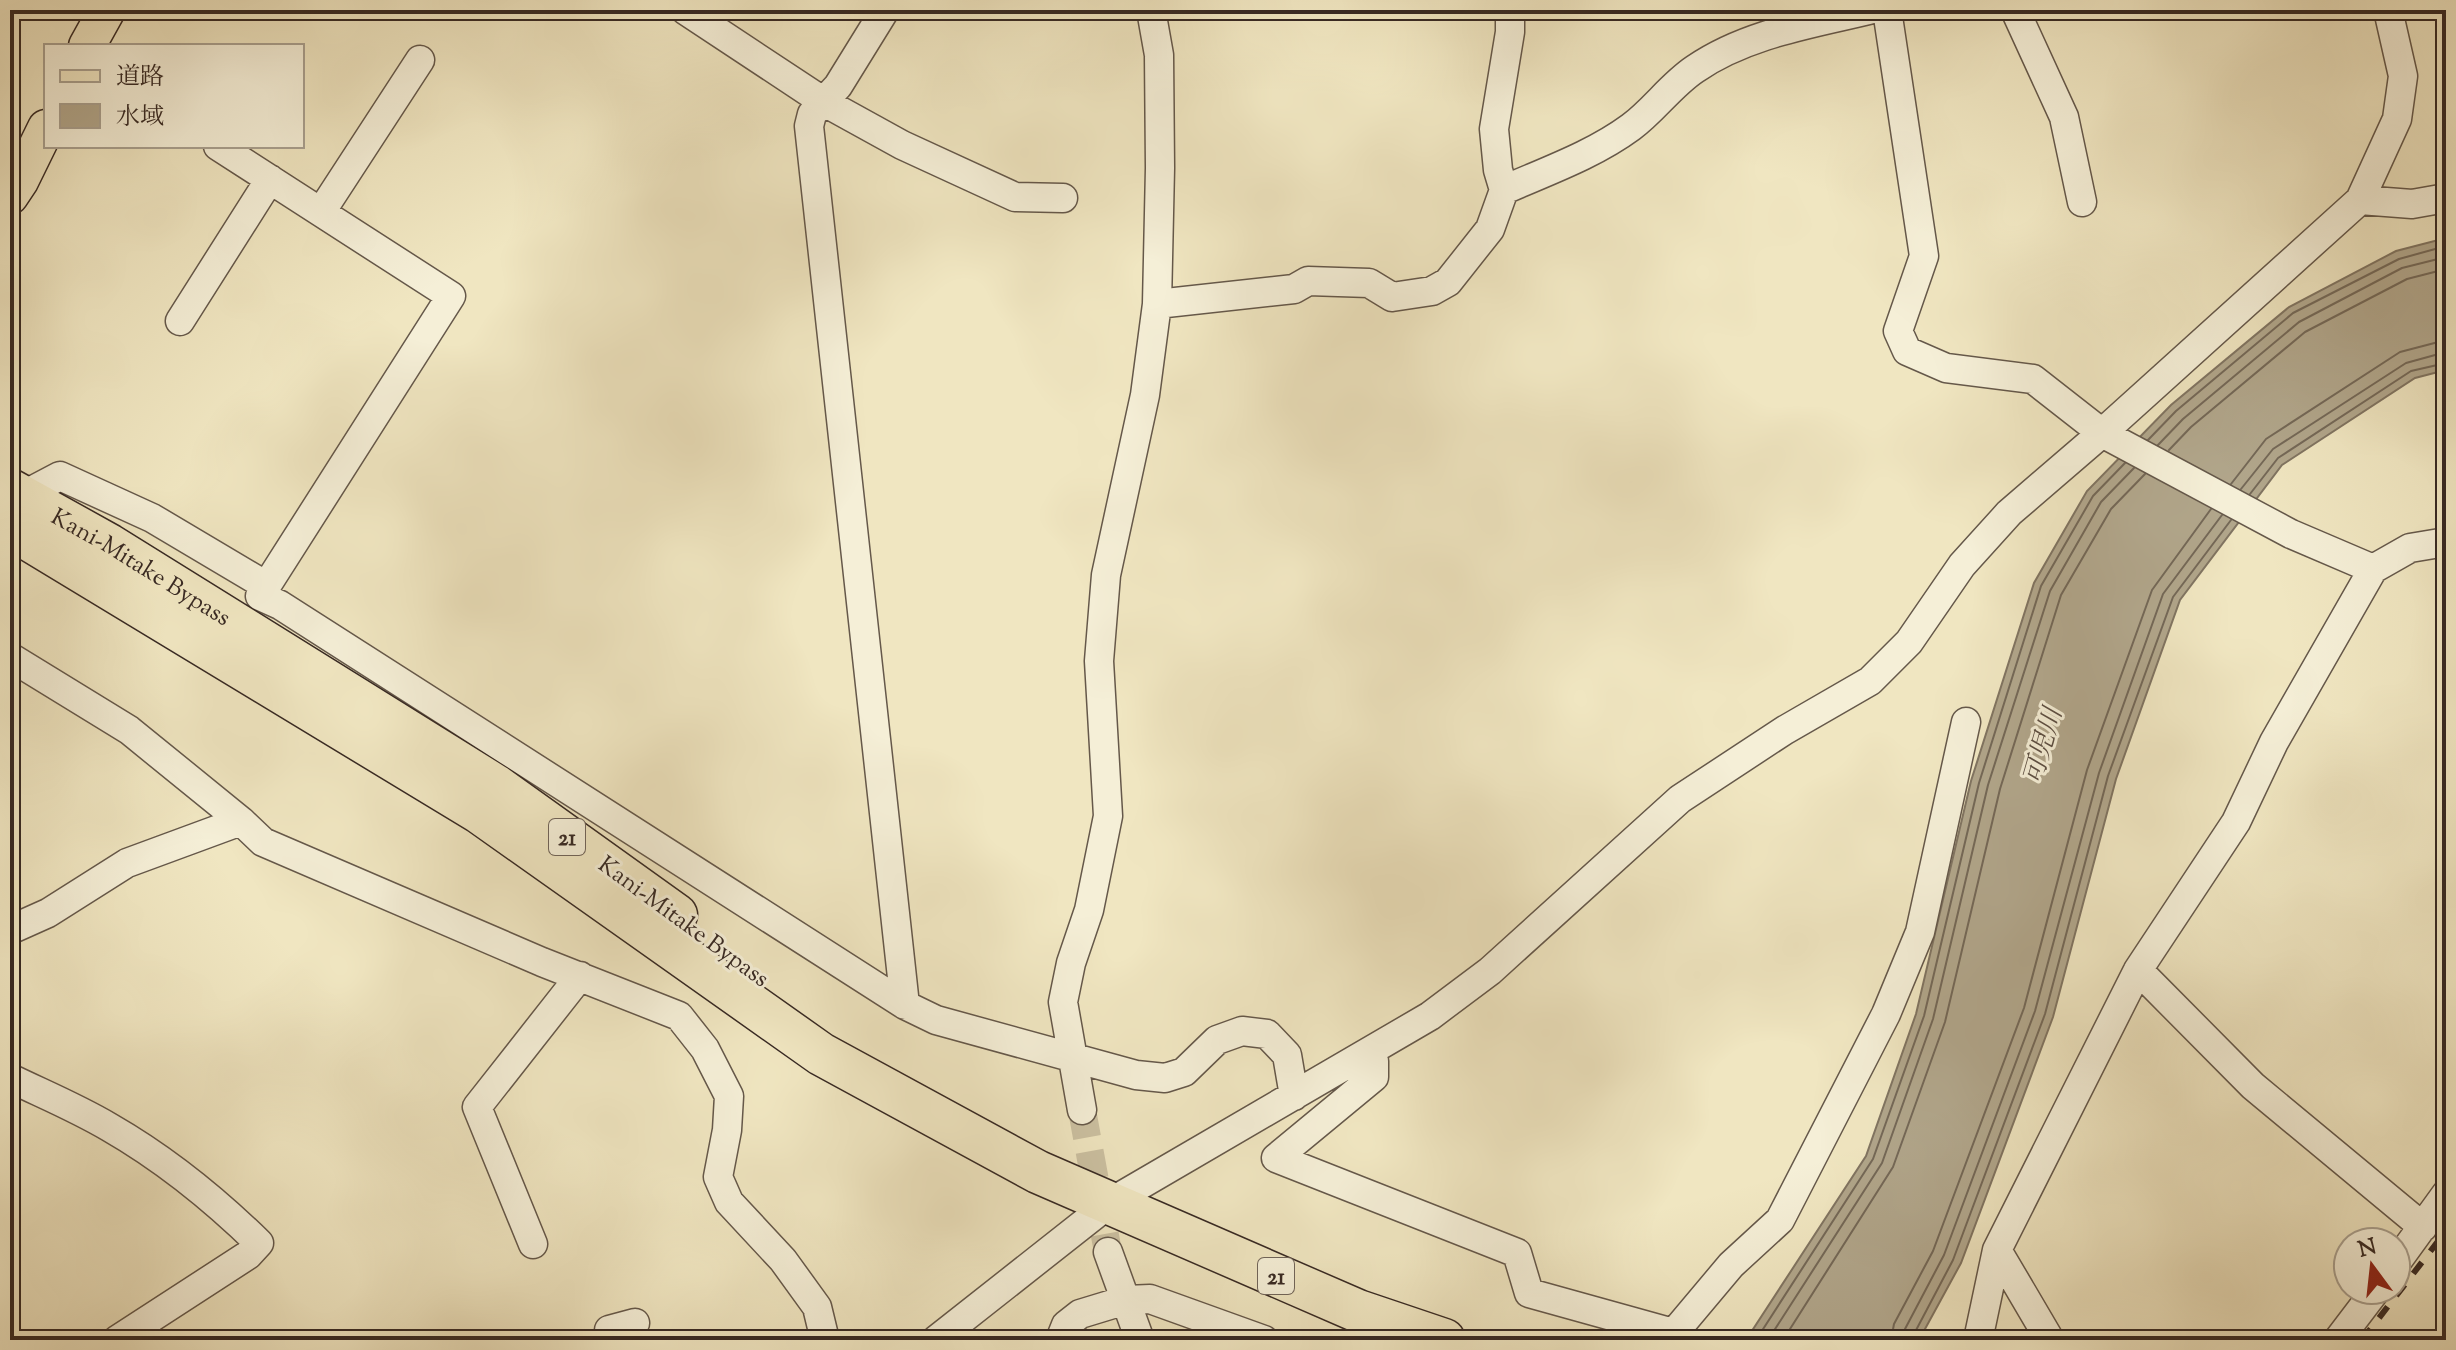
<svg xmlns="http://www.w3.org/2000/svg" width="2456" height="1350" viewBox="0 0 2456 1350" font-family="'Sorts Mill Goudy','Noto Serif JP',serif">
  <style>
    .water { fill: #b1a68b; stroke: #807461; stroke-width: 2 }
    .lines { fill: none; stroke-linecap: round; stroke-linejoin: round }
    .shore { stroke: #746857; stroke-width: 2 }
    .minor-tunnel { stroke: #cbc0a1; stroke-width: 28; stroke-dasharray: 28 14; stroke-linecap: butt }
    .minor-casing { stroke: #65584a; stroke-width: 31 }
    .major-casing { stroke: #372923; stroke-width: 39 }
    .highway-casing { stroke: #372923; stroke-width: 45 }
    .minor { stroke: #f5efd7; stroke-width: 28 }
    .major { stroke: #f0e6c1; stroke-width: 36 }
    .highway { stroke: #f0e6c1; stroke-width: 42 }
    .rail { stroke: #372923; stroke-width: 6; stroke-dasharray: 14 14; stroke-linecap: butt }
    .labels { text-anchor: middle; stroke-width: 6; stroke-linejoin: round; paint-order: stroke }
    .shield { fill: #f5efd7; stroke: #706459; stroke-width: 2 }
    .shield-label { font-size: 22px; font-weight: bold; fill: #372923 }
    .street-label { font-size: 24px; fill: #372923; stroke: #f5efd7 }
    .water-label { font-size: 26px; font-style: italic; fill: #5c4e42; stroke: #f5efd7 }
  </style>
  <rect width="100%" height="100%" fill="#f0e6c1"/>
  <filter id="stains"><feTurbulence type="fractalNoise" baseFrequency=".0025" numOctaves="4"/><feColorMatrix values="0 0 0 0 .2 0 0 0 0 .09 0 0 0 0 .02 0 0 0 .5 -.17"/></filter>
  <radialGradient id="worn" r=".72"><stop offset=".6" stop-color="#630" stop-opacity="0"/><stop offset="1" stop-color="#630" stop-opacity=".3"/></radialGradient>
  <path class="water" d="M2446,238V370L2415,378L2282,465L2180,600L2116,779L2053,1017L1961,1263L1919,1340H1746L1866,1156L1916,1014L1971,781L2034,583L2087,491L2171,405L2289,307L2396,251Z"/>
  <g class="lines">
    <path class="shore" d="M2148,440L2176,411L2293,313L2399,259L2446,246
      M2158,445L2183,419L2299,322L2402,268L2446,257
      M2169,450L2191,427L2305,332L2407,279L2446,269
      M2231,484L2266,439L2400,352L2446,340
      M2241,489L2273,449L2406,363L2446,352
      M2250,494L2278,458L2411,371L2446,363
      M1756,1340L1873,1159L1924,1016L1979,783L2041,586L2093,496L2125,463
      M1768,1340L1882,1163L1933,1019L1988,785L2050,591L2101,502L2134,468
      M1783,1340L1893,1167L1945,1022L2000,789L2061,595L2111,509L2145,474
      M1891,1340L1894,1324L1933,1251L2024,1008L2087,770L2152,590L2211,509
      M1903,1340L1905,1329L1944,1255L2035,1011L2099,773L2163,594L2222,515
      M1913,1340L1914,1334L1953,1260L2045,1014L2108,776L2173,597L2231,520"/>
    <path class="minor-tunnel" d="M1082,1110L1108,1252"/>
    <defs>
      <path id="minor" d="M685,10L824,102L902,145L1015,197L1063,198
        M885,10L838,86L812,114L809,126L905,1005
        M1887,10L1924,256L1898,331L1907,351L1946,368L2033,379L2102,433L2291,534L2373,569
        M2015,10L2064,117L2082,202
        M218,146L451,296L260,596L280,605L905,1005L936,1020L1136,1075L1165,1078L1184,1072L1217,1040L1242,1031L1267,1034L1287,1055L1294,1096
        M1504,190C1547,171 1593,155 1631,127C1654,110 1671,85 1695,69C1746,34 1810,24 1869,10
        M2360,200L2412,204L2446,198
        M321,212L420,60
        M1157,304L1294,289L1308,281L1369,283L1392,297L1432,291L1448,282L1490,229L1504,190L1498,170L1494,129L1510,32V10
        M180,321L270,179
        M22,496L60,476L152,518L265,585
        M10,657L129,730L241,821L263,842L542,962L679,1016L705,1049L729,1096L727,1130L718,1177L729,1202L783,1260L817,1307L825,1340
        M10,930L48,913L127,863L241,821
        M2138,970L2253,1086L2423,1227
        M1370,1053L1374,1061V1077L1276,1158L1517,1253L1529,1293L1673,1333
        M10,1078C43,1094 77,1108 109,1127C163,1158 214,1199 259,1243L248,1255L117,1340
        M1082,1110L1063,1002L1071,963L1089,910L1108,816L1099,661L1106,575L1145,395L1157,304L1160,168L1159,55L1151,10
        M533,1244L477,1107L580,976
        M1997,1250L2050,1340
        M1108,1252L1140,1340
        M2396,1263L2446,1194
        M612,1340L609,1330L635,1323
        M936,1340L1111,1202L1430,1016L1490,971L1680,799L1785,730L1870,681L1909,642L1962,565L2009,513L2102,433L2360,200L2397,119L2403,76L2388,10
        M1060,1340L1066,1325L1080,1314L1126,1300L1150,1299L1264,1340
        M1668,1340L1731,1265L1780,1220L1886,1014L1920,932L1966,722
        M1978,1340L1997,1250L2138,970L2236,822L2274,742L2373,569L2410,548L2446,542
        M2338,1340L2376,1290"/>
      <path id="major" d="M87,46L107,10
        M10,196L20,181L46,128"/>
      <g id="highway">
        <path id="s1" d="M10,490L109,545L496,786L676,915"/>
        <path d="M10,528L479,812L821,1054L1038,1172L1358,1311L1444,1340"/>
      </g>
    </defs>
    <use href="#minor" class="minor-casing"/>
    <use href="#major" class="major-casing"/>
    <use href="#highway" class="highway-casing"/>
    <use href="#minor" class="minor"/>
    <use href="#major" class="major"/>
    <use href="#highway" class="highway"/>
    <path class="rail" d="M2362,1340L2446,1231"/>
  </g>
  <g class="labels">
    <g class="shield">
      <rect x="549" y="819" width="36" height="36" rx="6"/>
      <rect x="1258" y="1258" width="36" height="36" rx="6"/>
    </g>
    <g class="shield-label">
      <text x="567" y="845">21</text>
      <text x="1276" y="1284">21</text>
    </g>
    <g class="street-label">
      <text dy="8" stroke="none"><textPath href="#s1" startOffset="152">Kani-Mitake Bypass</textPath></text>
      <text transform="translate(684 921) rotate(36)" y="8">Kani-Mitake Bypass</text>
    </g>
    <g class="water-label">
      <text transform="translate(2042 746) rotate(-74)" y="9">可児川</text>
    </g>
  </g>
  <rect width="2456" height="1350" fill="none" stroke="#f0e6c1" stroke-width="40"/>
  <rect x="12" y="12" width="2432" height="1326" fill="none" stroke="#372923" stroke-width="4"/>
  <rect x="20" y="20" width="2416" height="1310" fill="none" stroke="#372923" stroke-width="2"/>
  <rect x="44" y="44" width="260" height="104" fill="#f5efd7" stroke="#a9a08f" stroke-width="2"/>
  <rect x="60" y="70" width="40" height="12" fill="#f0e6c1" stroke="#a9a08f" stroke-width="2"/>
  <text x="116" y="84" font-size="24" fill="#372923">道路</text>
  <rect x="60" y="104" width="40" height="24" fill="#b1a68b" stroke="#a9a08f" stroke-width="2"/>
  <text x="116" y="124" font-size="24" fill="#372923">水域</text>
  <g transform="translate(2372 1266) rotate(345)"><circle r="38" fill="#f5efd7" stroke="#a9a08f" stroke-width="2"/>
  <path d="M0-6L14 30L0 20L-14 30Z" fill="#8f2418"/>
  <text y="-12" font-size="22" font-weight="bold" text-anchor="middle" fill="#372923">N</text>
  </g>
  <rect width="100%" height="100%" filter="url(#stains)"/>
  <rect width="100%" height="100%" fill="url(#worn)"/>
</svg>
